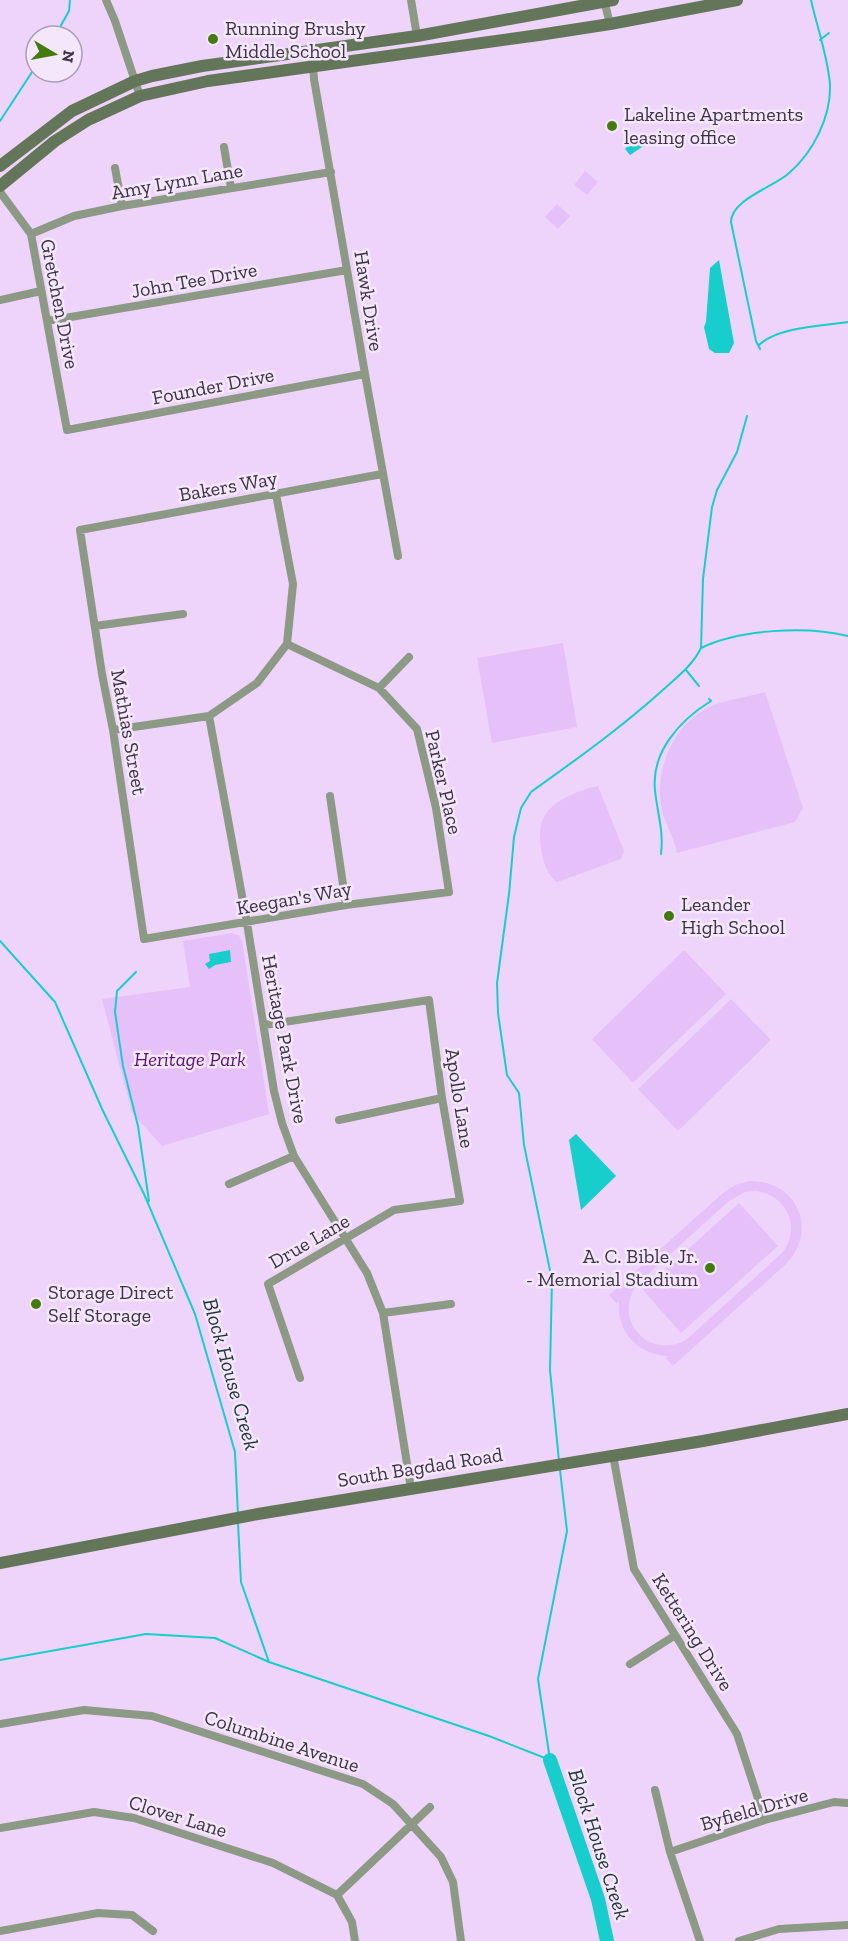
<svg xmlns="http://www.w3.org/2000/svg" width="848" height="1941" viewBox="0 0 848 1941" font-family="'Zilla Slab',serif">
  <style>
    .green { fill: #e6c0f9; fill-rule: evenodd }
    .water { fill: #17cecd }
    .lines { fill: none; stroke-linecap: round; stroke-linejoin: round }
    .stream { stroke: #17cecd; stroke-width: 2 }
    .river { stroke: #17cecd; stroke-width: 14 }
    .minor { stroke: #8c9984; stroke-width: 8 }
    .secondary { stroke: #647659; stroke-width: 12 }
    .poi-dot { fill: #447b0f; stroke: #f4e7fb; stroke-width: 2 }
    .labels { text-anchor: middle; stroke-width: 5; stroke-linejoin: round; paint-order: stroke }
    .poi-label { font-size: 20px; fill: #3d3144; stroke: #f4e7fb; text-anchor: start }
    .street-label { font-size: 20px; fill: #3d3144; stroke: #f4e7fb }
    .park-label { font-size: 20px; font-style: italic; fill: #591174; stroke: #f4e7fb }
    .water-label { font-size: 21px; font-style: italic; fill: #1b3434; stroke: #f4e7fb }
  </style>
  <rect width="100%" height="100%" fill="#eed4fb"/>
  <path class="green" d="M585,171L598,182L587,195L574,185Z
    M557,204L570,216L558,229L545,217Z
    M563,643L577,727L492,743L477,658Z
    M765,692L803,808L795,822L677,853C674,836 664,823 661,806C655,769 673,725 708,708C726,699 746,698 765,692Z
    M598,786L624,851L621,859L557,882C548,875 544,865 542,854C537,829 540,812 563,799C575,793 585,788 598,786Z
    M232,933L239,936L242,941L269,1114L162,1146L132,1113L102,999L190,987L183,941Z
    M684,950L726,994L633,1083L592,1039Z
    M731,999L771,1040L678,1131L638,1089Z
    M749,1181C797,1180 819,1230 786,1264L673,1366L666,1358L668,1356C638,1355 616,1331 619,1301L616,1303L609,1295L723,1193L735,1185ZM756,1191C787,1195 801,1227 783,1252L686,1340C648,1360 612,1320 637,1284L729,1201L745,1192Z
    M739,1203L778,1246L681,1333L643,1290Z"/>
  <path class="water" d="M628,137L635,138L634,143L644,137L648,143L630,155L625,149L629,145L624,144V140Z
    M719,260L734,343L729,353H715L709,349L704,327L706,322L710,268Z
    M230,950L231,962L215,965L209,969L205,964L210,961L209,954Z
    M576,1134L616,1176L581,1210L569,1140Z"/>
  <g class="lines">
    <path class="stream" d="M55,36L69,11L70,0
      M820,40L829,33
      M0,121L36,66
      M759,345C778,327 822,326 848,322
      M760,349L756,341L731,222C731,200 773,187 788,174C813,153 831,117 830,85C828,57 817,27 811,0
      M701,648C739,629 807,626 848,636
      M686,670L699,686
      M661,854C664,831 657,812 655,790C651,752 680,720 711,701L709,699
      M0,941L55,1002L103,1111L144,1194L195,1314L235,1452L238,1515
      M136,972L117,991L115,1012L123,1066L138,1126L149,1201
      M559,1461L550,1370L552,1280L524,1145L519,1093L507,1075L498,1013L497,983L509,894L514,837L521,808L531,792C577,759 622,727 664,689C677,677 693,665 701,648L703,579L712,507L717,490L737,452L747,416
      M238,1523L241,1582L269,1662L489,1736L550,1760
      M0,1660L146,1634L215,1638L269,1662
      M550,1760L538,1679L567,1531L560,1470"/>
    <path class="river" d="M550,1760L598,1899L607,1941"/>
    <path class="minor" d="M106,0L115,21L140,96
      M411,0L417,36
      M604,0L610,24
      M312,52L314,79L365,374L398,556
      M224,147L231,188
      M115,168L122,206
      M0,192L31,234L67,430L365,374
      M31,234L74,216L122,206L331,172
      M0,300L41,291
      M47,321L347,270
      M95,626L183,614
      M287,644L379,688L417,729L436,808L449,892L346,905L144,939L113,730L102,674L80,530L382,474
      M379,688L409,657
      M209,716L247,923L274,1091L282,1123L294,1156L367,1273L383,1313L411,1489
      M113,730L209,716L257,683L287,644L293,584L276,494
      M330,796L346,905
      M264,1025L429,1000L442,1098L460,1201L394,1210L268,1284L300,1378
      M339,1120L442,1098
      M229,1184L294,1156
      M383,1313L451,1304
      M613,1455L634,1569L737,1734L765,1820
      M630,1664L674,1636
      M0,1724L84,1710L152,1716L363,1784L393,1804L441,1857L453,1882L461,1941
      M655,1790L670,1852L700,1941
      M0,1828L94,1812L134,1818L273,1863L337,1895
      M670,1852L765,1820L834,1802L848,1803
      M337,1895L430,1807
      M337,1895L352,1922L355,1941
      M0,1931L98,1913L132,1915L153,1931
      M739,1941L779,1929L848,1925"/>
    <path class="secondary" d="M0,166L72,111L135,81L152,76L202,66L417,36L613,0
      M0,186L55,141L88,120L140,96L208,81L539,35L610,24L737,0
      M0,1563L258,1514L703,1441L848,1414"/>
  </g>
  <g class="poi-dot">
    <circle cx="213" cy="39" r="6"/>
    <circle cx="612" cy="126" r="6"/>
    <circle cx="669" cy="916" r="6"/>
    <circle cx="710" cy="1268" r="6"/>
    <circle cx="36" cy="1304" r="6"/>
  </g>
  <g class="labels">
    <g class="poi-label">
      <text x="225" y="35">Running Brushy<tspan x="225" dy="23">Middle School</tspan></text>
      <text x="624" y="121">Lakeline Apartments<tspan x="624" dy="23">leasing office</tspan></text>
      <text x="681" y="911">Leander<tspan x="681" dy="23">High School</tspan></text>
      <text x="698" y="1263" text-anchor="end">A. C. Bible, Jr.<tspan x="698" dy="23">- Memorial Stadium</tspan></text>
      <text x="48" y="1299">Storage Direct<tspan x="48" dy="23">Self Storage</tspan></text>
    </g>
    <g class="street-label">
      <text transform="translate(177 181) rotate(-10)" y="7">Amy Lynn Lane</text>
      <text transform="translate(194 280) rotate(-10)" y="7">John Tee Drive</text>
      <text transform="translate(369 301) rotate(81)" y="7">Hawk Drive</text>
      <text transform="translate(60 304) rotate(79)" y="7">Gretchen Drive</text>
      <text transform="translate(213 386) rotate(-11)" y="7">Founder Drive</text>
      <text transform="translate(228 486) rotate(-10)" y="7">Bakers Way</text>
      <text transform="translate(129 732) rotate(80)" y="7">Mathias Street</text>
      <text transform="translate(444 782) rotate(77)" y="7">Parker Place</text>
      <text transform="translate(294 898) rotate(-10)" y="7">Keegan's Way</text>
      <text transform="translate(285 1039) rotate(79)" y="7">Heritage Park Drive</text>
      <text transform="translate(460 1098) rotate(81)" y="7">Apollo Lane</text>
      <text transform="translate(309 1241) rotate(-30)" y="7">Drue Lane</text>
      <text transform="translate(420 1467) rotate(-9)" y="7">South Bagdad Road</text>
      <text transform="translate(693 1632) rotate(58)" y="7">Kettering Drive</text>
      <text transform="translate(282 1741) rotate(18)" y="7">Columbine Avenue</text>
      <text transform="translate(754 1809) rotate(-16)" y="7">Byfield Drive</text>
      <text transform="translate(178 1816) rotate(17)" y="7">Clover Lane</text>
    </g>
    <g class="park-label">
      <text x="190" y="1066">Heritage Park</text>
    </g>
    <g class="water-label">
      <text transform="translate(231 1374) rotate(74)" y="7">Block House Creek</text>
      <text transform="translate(599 1844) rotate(72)" y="7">Block House Creek</text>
    </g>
  </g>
  <g transform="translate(54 54) rotate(100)"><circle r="28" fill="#f4e7fb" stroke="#ab9eb2" stroke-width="1.5"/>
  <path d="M0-4.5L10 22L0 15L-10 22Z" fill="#447b0f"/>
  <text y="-9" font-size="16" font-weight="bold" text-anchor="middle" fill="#3d3144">N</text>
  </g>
</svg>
